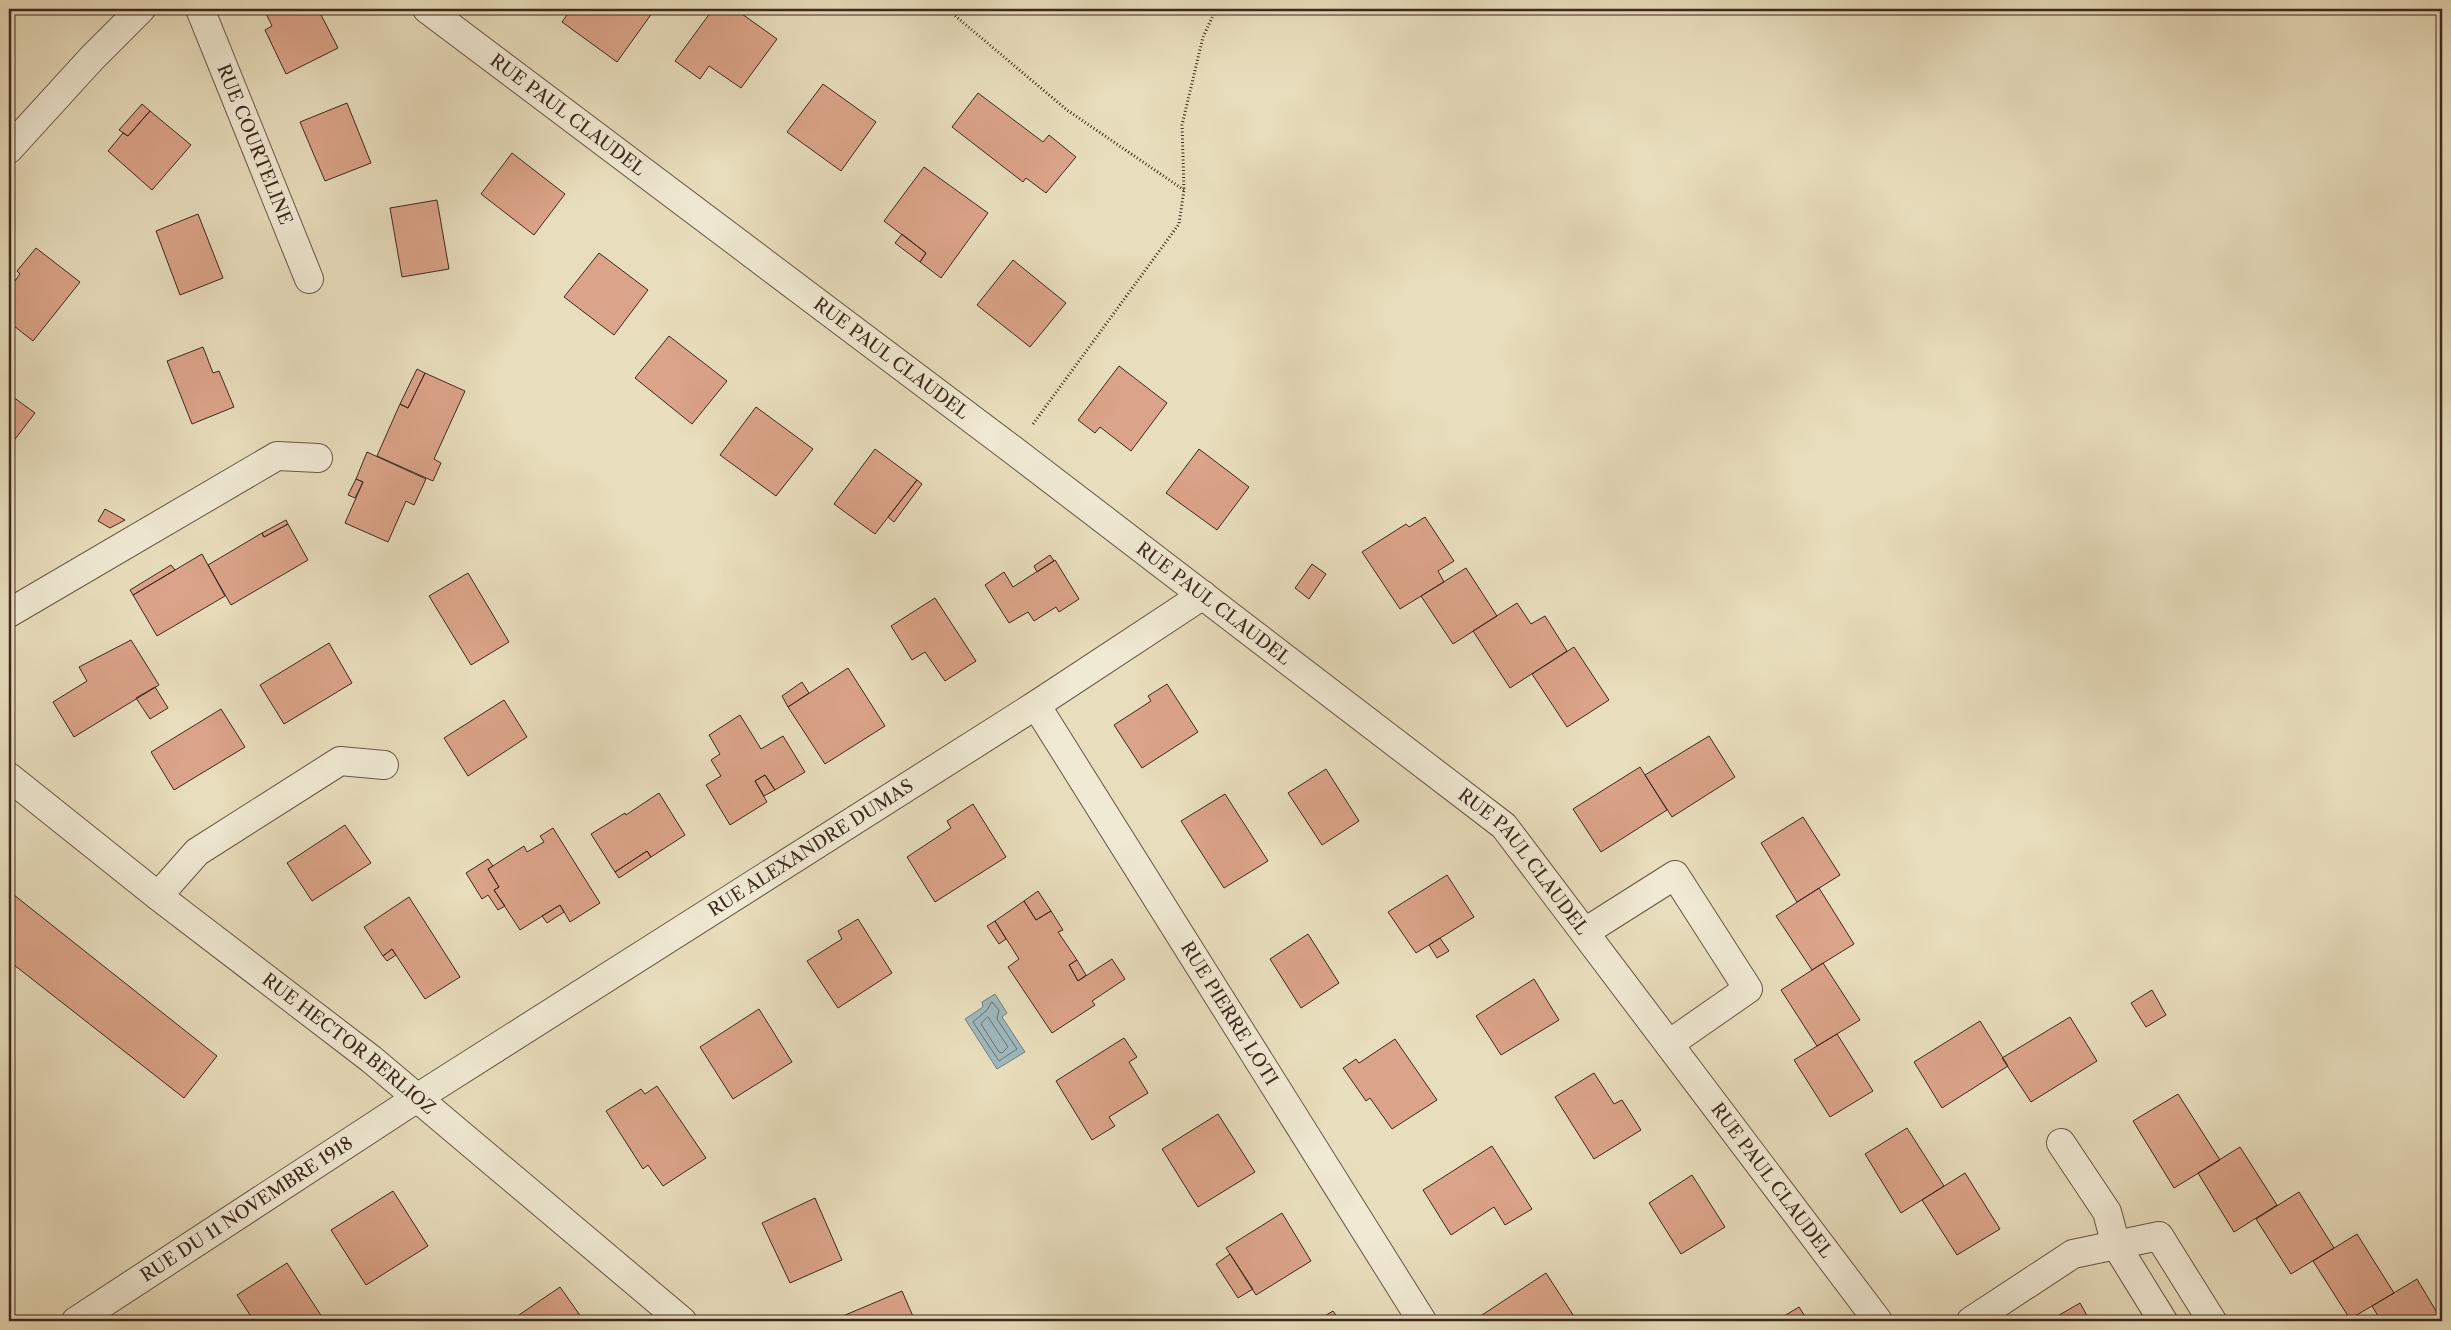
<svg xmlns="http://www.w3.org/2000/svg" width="2451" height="1330" viewBox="0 0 2451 1330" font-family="'Libre Caslon Text',serif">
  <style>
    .water { fill: #9db8bd; stroke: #777e7d }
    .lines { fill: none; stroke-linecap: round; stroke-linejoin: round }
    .shore { stroke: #6d706d; stroke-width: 1 }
    .building { fill: #dba389; stroke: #3d281d }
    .minor-casing { stroke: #685545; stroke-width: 30 }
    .path { stroke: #3d281d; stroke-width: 3; stroke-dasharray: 1 2.5; stroke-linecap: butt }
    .minor { stroke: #f0e9d3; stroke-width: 28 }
    .labels { text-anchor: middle; stroke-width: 4.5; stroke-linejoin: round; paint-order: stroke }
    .street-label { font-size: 18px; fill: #3d281d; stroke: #f0e9d3 }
  </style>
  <rect width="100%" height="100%" fill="#e8ddbc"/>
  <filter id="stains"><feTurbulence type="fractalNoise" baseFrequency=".004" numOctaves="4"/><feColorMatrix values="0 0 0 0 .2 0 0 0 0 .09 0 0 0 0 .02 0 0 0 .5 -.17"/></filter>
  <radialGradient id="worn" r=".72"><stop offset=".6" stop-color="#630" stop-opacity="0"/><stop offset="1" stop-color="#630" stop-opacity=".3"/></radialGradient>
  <path class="water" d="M995,994L1007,1013L1002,1017L1025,1052L997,1069L965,1019L983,1007L982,1002Z"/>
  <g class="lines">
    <path class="shore" d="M992,1002L999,1010L997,1019L1017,1049L999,1061L973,1022L987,1010Z
      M988,1017L1008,1047L1002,1053L999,1052L981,1024Z"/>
  </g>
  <path class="building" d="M264,9H318L338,48L286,74L265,30L272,26Z
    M571,9H655L617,62L562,22Z
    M713,9H735L777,39L741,88L709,66L700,79L675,61Z
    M823,84L876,122L841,171L787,132Z
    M978,93L1043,142L1049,135L1076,157L1046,193L1026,178L1023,182L952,127Z
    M347,103L371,163L325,181L300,122Z
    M142,104L150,111L128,136L119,130Z
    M150,111L191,145L152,190L108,151L123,133L128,136Z
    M512,153L565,194L534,235L481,194Z
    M924,167L988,213L941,278L920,262L926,253L884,221Z
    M437,200L449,269L402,277L390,208Z
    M198,214L223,278L180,295L156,231Z
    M902,234L926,253L920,262L895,243Z
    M36,248L80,282L33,341L9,322V289L20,274L17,271Z
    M599,253L648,290L614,335L564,297Z
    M1013,260L1066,303L1030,347L977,305Z
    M669,336L727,381L692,424L635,378Z
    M203,347L213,373L219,371L234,407L192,424L167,361Z
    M1119,366L1167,403L1131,451L1100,427L1095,433L1078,420Z
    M417,369L425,373L408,408L400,404Z
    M425,373L465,391L434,459L441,463L433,481L377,456L400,404L408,408Z
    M9,394L35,413L9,447Z
    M756,407L813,449L776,496L720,455Z
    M875,449L917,480L875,534L834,504Z
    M1199,449L1249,487L1217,530L1166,493Z
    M367,452L426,479L414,505L406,501L388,542L345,523L363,482L356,479Z
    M356,479L363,482L355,498L348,495Z
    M917,480L922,484L894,522L888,517Z
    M105,509L125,520L110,528L98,521Z
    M1425,517L1454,561L1438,571L1444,582L1400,609L1362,552L1406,524L1409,527Z
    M286,520L288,524L264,537L262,533Z
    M288,524L308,560L231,605L208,565L262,533L264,537Z
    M202,554L225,596L157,636L133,595Z
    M1050,555L1054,561L1037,572L1034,566Z
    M1055,560L1079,599L1059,612L1056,607L1034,621L1028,612L1009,623L985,585L1004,572L1013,587Z
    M1312,564L1326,574L1309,599L1295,588Z
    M171,565L175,570L133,595L130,590Z
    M1466,568L1497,616L1453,644L1421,596Z
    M468,573L509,642L471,665L429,596Z
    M935,598L976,661L945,681L925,652L912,660L891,626Z
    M1517,603L1531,624L1545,616L1567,651L1510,688L1473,631Z
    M131,640L159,685L74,737L53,702L87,681L79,667Z
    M329,643L352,683L284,724L260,685Z
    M1574,647L1609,700L1567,727L1532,674Z
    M848,668L885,726L825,764L788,707Z
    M802,682L809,693L788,707L782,696Z
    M1167,684L1198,732L1142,768L1114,725L1151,701L1148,696Z
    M155,687L168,708L150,719L136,698Z
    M504,700L527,737L468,776L444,738Z
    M221,709L245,747L174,790L151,752Z
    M740,715L761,749L783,736L805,772L775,790L765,775L755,781L767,802L730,825L706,785L721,776L711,760L720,754L709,735Z
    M1709,736L1735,777L1672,817L1645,775Z
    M1640,767L1667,810L1601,852L1573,809Z
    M1326,769L1359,821L1322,845L1288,793Z
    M765,775L775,790L764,796L755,781Z
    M659,793L685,835L651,857L647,851L615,872L591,834L625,813L626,815Z
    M1225,794L1268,861L1224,888L1181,821Z
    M973,804L1006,857L935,902L907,857L951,828L947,821Z
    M1803,817L1840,875L1797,902L1761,843Z
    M345,825L371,863L312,901L287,863Z
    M553,828L600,903L570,922L560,905L520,930L494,890L499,887L488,869L524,846L527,852L544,842L540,836Z
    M647,851L651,857L619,878L615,872Z
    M488,859L493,866L488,869L499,887L494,890L505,906L498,910L488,895L482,899L466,873Z
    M1447,875L1474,917L1416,953L1388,912Z
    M1819,888L1854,944L1812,970L1776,916Z
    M9,891L217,1056L184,1098L9,961Z
    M1038,891L1051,911L1036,920L1024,901Z
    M409,897L460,977L425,999L392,949L383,956L364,927Z
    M1024,901L1036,920L1051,911L1063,930L1058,932L1077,960L1069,965L1078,981L1112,959L1125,979L1092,1001L1095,1005L1052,1033L1008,967L1019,959L995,921Z
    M560,905L564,912L547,923L542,916Z
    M858,919L892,973L838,1008L807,961L842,939L838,931Z
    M995,921L1006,939L999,944L987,926Z
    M1308,934L1339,983L1301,1008L1270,959Z
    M1440,938L1449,951L1437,958L1429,945Z
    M392,949L396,955L387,961L383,956Z
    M1077,960L1086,975L1078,981L1069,965Z
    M1823,963L1860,1020L1817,1046L1781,990Z
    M1534,979L1559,1020L1501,1055L1476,1016Z
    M2152,990L2166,1015L2146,1027L2131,1003Z
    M759,1009L792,1062L733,1099L700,1047Z
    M2070,1017L2097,1061L2031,1102L2002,1058Z
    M1980,1021L2008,1066L1942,1108L1914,1062Z
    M1837,1034L1873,1091L1830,1117L1794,1060Z
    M1124,1038L1137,1057L1129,1062L1148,1093L1109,1117L1115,1126L1092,1140L1056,1081Z
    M1395,1039L1437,1100L1392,1129L1370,1098L1366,1101L1343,1068L1356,1059L1359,1063Z
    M1594,1073L1614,1104L1622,1100L1641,1130L1594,1159L1555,1097Z
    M657,1086L706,1158L663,1186L648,1165L643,1169L606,1111L641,1089L645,1094Z
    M2178,1094L2220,1160L2174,1188L2133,1121Z
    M1218,1114L1255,1172L1198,1207L1162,1149Z
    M1907,1128L1944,1186L1901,1213L1865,1154Z
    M1492,1146L1532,1209L1505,1225L1494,1207L1451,1235L1423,1190Z
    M2240,1147L2277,1205L2234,1232L2198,1173Z
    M1965,1173L2000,1229L1957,1255L1922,1200Z
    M1692,1175L1725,1227L1681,1254L1649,1203Z
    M393,1191L428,1246L366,1285L331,1230Z
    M2299,1192L2334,1248L2291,1274L2256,1219Z
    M815,1198L842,1260L790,1283L762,1223Z
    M1282,1213L1311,1261L1256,1295L1226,1248Z
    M2357,1234L2394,1293L2350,1319L2313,1261Z
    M1230,1254L1253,1289L1238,1298L1216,1264Z
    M287,1263L322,1317L315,1321H254L237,1295Z
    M1546,1273L1577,1321H1481L1479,1317Z
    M2417,1279L2442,1321H2381L2372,1306Z
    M560,1287L584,1321H519L516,1317Z
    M902,1291L915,1321H831Z
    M2080,1303L2090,1321H2049Z
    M1799,1307L1808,1321H1776Z
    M1333,1311L1340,1321H1316Z"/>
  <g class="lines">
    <defs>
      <g id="minor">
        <path id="s1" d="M200,9L309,279"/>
        <path id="s2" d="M427,9L1013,450L1504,826L1878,1321"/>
        <path d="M9,149L92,58L141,9"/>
        <path d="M9,613L277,456L318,458"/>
        <path id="s3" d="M1036,705L1422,1321"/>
        <path id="s4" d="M9,777L158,896L371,1059L682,1321"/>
        <path d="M158,896L197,852L340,761L384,765"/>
        <path d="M1585,932L1675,875L1748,989L1669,1044"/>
        <path d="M2061,1143L2107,1212L2116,1245L2159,1236L2212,1321"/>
        <path id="s5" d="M76,1321L417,1098L1036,705L1203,595"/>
        <path d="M1971,1321L2073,1254L2116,1245L2163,1321"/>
      </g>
    </defs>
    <use href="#minor" class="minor-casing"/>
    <path class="path" d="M947,9L1067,110L1184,190
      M1033,424L1179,224L1184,190L1182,125L1203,37L1216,9"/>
    <use href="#minor" class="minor"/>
  </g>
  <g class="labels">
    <g class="street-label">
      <text dy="6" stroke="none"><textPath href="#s2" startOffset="176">RUE PAUL CLAUDEL</textPath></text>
      <text dy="6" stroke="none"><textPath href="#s1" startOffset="146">RUE COURTELINE</textPath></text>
      <text dy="6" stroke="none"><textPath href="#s2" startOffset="581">RUE PAUL CLAUDEL</textPath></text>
      <text dy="6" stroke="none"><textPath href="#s2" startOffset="986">RUE PAUL CLAUDEL</textPath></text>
      <text dy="6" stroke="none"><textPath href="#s5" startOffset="874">RUE ALEXANDRE DUMAS</textPath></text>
      <text dy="6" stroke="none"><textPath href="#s2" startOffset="1391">RUE PAUL CLAUDEL</textPath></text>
      <text dy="6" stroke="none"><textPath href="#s3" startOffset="364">RUE PIERRE LOTI</textPath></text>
      <text dy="6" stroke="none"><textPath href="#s4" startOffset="432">RUE HECTOR BERLIOZ</textPath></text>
      <text dy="6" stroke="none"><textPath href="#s2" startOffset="1796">RUE PAUL CLAUDEL</textPath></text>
      <text dy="6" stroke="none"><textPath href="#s5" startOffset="204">RUE DU 11 NOVEMBRE 1918</textPath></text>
    </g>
  </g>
  <rect width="2451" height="1330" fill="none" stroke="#e8ddbc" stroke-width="30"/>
  <rect x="10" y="10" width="2431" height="1310" fill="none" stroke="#3d281d" stroke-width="2.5"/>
  <rect x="15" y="15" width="2421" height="1300" fill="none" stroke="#3d281d"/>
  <rect width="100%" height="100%" filter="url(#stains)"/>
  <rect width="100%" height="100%" fill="url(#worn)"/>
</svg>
